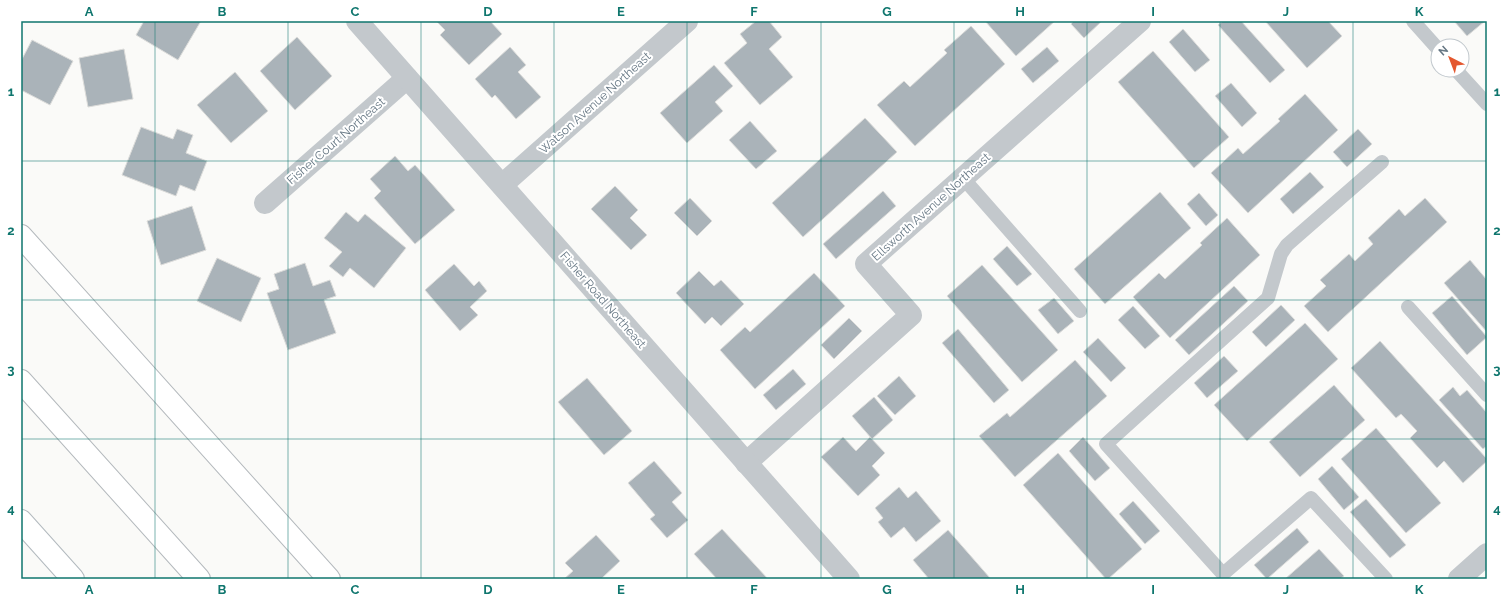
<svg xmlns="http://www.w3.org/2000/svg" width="1508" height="600" viewBox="0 0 1508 600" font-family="Raleway,sans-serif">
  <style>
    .building { fill: #aab3b9; stroke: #dcdcda }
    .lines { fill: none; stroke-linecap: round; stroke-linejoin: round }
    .secondary-casing { stroke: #b3babf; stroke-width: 24 }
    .motorway-casing { stroke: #b4b9bd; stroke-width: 24 }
    .service { stroke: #c3c8cc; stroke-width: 14 }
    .minor { stroke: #c3c8cc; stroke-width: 22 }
    .tertiary { stroke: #c3c8cc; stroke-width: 22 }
    .secondary { stroke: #fff; stroke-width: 22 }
    .motorway { stroke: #fff; stroke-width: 22 }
    .grid { fill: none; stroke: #0f766e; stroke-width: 1; stroke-opacity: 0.55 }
    .labels { text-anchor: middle; stroke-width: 4; stroke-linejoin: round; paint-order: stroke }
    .street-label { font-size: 12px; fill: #657683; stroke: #fff }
    .neatline { fill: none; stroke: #0f766e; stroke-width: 1.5 }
    .grid-label { font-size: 13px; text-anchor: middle; font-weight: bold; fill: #0f766e }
  </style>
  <rect width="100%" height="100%" fill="#fafaf8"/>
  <path class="building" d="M144,21H201L178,60L136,35Z
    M436,21H490L502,34L469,65L440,35L445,30Z
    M756,21H769L782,37L769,49L793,77L760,105L724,63L747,43L740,34Z
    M985,21H1055L1016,56Z
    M1074,21H1102L1084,38L1071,24Z
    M1223,21H1241L1285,70L1270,83L1218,25Z
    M1265,21H1328L1342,36L1307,68Z
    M1454,21H1485L1467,36Z
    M971,26L1005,64L915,146L877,105L904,81L910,87L947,53L944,50Z
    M1183,29L1210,60L1195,72L1169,42Z
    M297,37L332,76L295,110L260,71Z
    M32,40L73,61L50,105L21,90V61Z
    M510,47L526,65L518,72L541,97L516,119L495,95L492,98L475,79Z
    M1047,47L1059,61L1033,83L1021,69Z
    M124,49L133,99L88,107L79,58Z
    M1153,51L1229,137L1194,168L1118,82Z
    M714,65L733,86L715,102L723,111L687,143L660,113Z
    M235,72L268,111L231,143L197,105Z
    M1231,83L1257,113L1242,127L1215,96Z
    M1305,94L1338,130L1248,213L1211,173L1238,148L1243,154L1280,121L1278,119Z
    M865,118L897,152L803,237L772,203Z
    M750,121L777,151L756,169L729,140Z
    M141,127L173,139L177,129L193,135L186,153L207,161L195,191L180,185L176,196L122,175Z
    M1358,129L1372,144L1347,167L1333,152Z
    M395,156L408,171L415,165L455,210L415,244L374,198L381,191L370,179Z
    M1310,172L1324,187L1293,214L1280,199Z
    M615,186L638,210L630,218L647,235L631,250L591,209Z
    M883,191L896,206L836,259L823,244Z
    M1160,192L1191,228L1105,304L1074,269Z
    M1199,193L1218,215L1206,226L1187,204Z
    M690,198L712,221L697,236L674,213Z
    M1425,198L1447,222L1328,332L1304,306L1326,286L1320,280L1349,254L1355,261L1373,244L1368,238L1399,209L1405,216Z
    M192,206L206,250L161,265L147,221Z
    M346,212L358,222L365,214L406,248L374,288L350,268L343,277L329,266L342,252L324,238Z
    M1227,218L1260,255L1170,338L1133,297L1159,273L1165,279L1202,245L1200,243Z
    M1007,246L1032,274L1017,286L993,259Z
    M217,258L261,278L241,322L197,301Z
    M1470,260L1487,280V332L1444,283Z
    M305,263L313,286L330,280L336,296L324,300L336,333L288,350L267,293L279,289L274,274Z
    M454,264L474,286L479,281L487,291L470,307L478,315L460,331L425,290Z
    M982,265L1058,350L1022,382L947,296Z
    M699,271L714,286L721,280L744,304L721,326L712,317L705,324L676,293Z
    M814,273L845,306L755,389L720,350L745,327L750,332Z
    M1234,286L1248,301L1189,355L1175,340Z
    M1452,296L1487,337L1467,355L1432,313Z
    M1054,298L1074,321L1058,334L1038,310Z
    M1281,305L1295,320L1266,347L1252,332Z
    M1133,306L1160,336L1145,349L1118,320Z
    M849,318L862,331L834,359L821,345Z
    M1305,323L1338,359L1247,441L1214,405Z
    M958,329L1009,390L994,403L942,343Z
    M1098,338L1126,368L1111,382L1083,352Z
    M1380,341L1487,459V461L1463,483L1444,461L1437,468L1410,438L1417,431L1401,414L1396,418L1351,368Z
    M1224,356L1238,371L1207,398L1194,383Z
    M1075,360L1107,396L1015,477L979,436L1007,413L1010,417Z
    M793,369L806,384L776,410L763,395Z
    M899,376L916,396L895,415L877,396Z
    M587,378L632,431L604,455L558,402Z
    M1334,385L1365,420L1300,477L1269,442Z
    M1453,387L1460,396L1467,390L1487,413V446L1483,449L1439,400Z
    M874,397L893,420L872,439L852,416Z
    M1376,428L1441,503L1406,533L1341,459Z
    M843,437L856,451L870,437L885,453L872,466L880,475L858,496L821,457Z
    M1083,437L1110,468L1095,481L1069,451Z
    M1058,453L1142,549L1108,579H1106L1023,485Z
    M654,461L682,493L672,502L688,520L667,538L650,519L655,515L628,483Z
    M1332,466L1359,497L1344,510L1318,479Z
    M899,487L908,498L916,491L941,521L916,542L904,527L891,538L878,522L883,518L875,508Z
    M1366,499L1406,545L1390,558L1350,512Z
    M1133,501L1160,531L1145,544L1119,514Z
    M1297,528L1309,542L1267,579L1254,565Z
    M722,529L768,579H717L694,554Z
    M948,530L990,578L988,579H929L913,560Z
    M596,535L620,561L601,579H564L573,571L565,563Z
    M1319,549L1344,576L1340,579H1285Z"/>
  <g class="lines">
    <defs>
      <path id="secondary" d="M21,521L73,579"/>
      <path id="motorway" d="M21,236L329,579
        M21,381L199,579"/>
    </defs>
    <use href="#secondary" class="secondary-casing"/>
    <use href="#motorway" class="motorway-casing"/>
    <path class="service" d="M1413,21L1438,49
      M1456,70L1487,104
      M1382,162L1287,245L1281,254L1268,298L1106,444L1223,574L1311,498L1386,579
      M963,178L1080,311
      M1408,307L1487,395"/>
    <path class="minor" d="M502,185L687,21
      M265,203L407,78
      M746,463L911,315L866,264L1140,21"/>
    <path class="tertiary" d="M357,21L849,579
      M1459,579L1487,554"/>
    <use href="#secondary" class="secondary"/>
    <use href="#motorway" class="motorway"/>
  </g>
  <path class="grid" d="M155,21V579M288,21V579M421,21V579M554,21V579M687,21V579M821,21V579M954,21V579M1087,21V579M1220,21V579M1353,21V579M21,161H1487M21,300H1487M21,439H1487"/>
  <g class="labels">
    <g class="street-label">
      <text transform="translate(595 103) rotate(-42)" y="4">Watson Avenue Northeast</text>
      <text transform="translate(336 141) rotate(-41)" y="4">Fisher Court Northeast</text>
      <text transform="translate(931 207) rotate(-42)" y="4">Ellsworth Avenue Northeast</text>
      <text transform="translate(603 300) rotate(49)" y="4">Fisher Road Northeast</text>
    </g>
  </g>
  <rect width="1508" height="600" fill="none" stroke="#ffffff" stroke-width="44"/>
  <g transform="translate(1450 58) rotate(318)"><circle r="19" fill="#ffffff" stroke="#c1c8cd"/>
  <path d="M0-3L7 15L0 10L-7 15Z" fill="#e4572e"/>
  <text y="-6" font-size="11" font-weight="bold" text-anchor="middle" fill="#657683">N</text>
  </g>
  <rect x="22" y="22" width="1464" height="556" class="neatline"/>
  <g class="grid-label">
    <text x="89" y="16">A</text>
    <text x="222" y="16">B</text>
    <text x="355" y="16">C</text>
    <text x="488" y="16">D</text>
    <text x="621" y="16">E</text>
    <text x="754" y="16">F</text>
    <text x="887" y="16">G</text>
    <text x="1020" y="16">H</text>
    <text x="1153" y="16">I</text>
    <text x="1286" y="16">J</text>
    <text x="1419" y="16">K</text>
    <text x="11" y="96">1</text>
    <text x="1497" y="96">1</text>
    <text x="11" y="235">2</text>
    <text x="1497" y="235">2</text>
    <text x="11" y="374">3</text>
    <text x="1497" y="374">3</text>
    <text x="11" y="513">4</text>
    <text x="1497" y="513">4</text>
    <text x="89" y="594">A</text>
    <text x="222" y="594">B</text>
    <text x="355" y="594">C</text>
    <text x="488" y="594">D</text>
    <text x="621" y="594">E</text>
    <text x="754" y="594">F</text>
    <text x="887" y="594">G</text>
    <text x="1020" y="594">H</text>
    <text x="1153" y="594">I</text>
    <text x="1286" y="594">J</text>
    <text x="1419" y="594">K</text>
  </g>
</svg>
